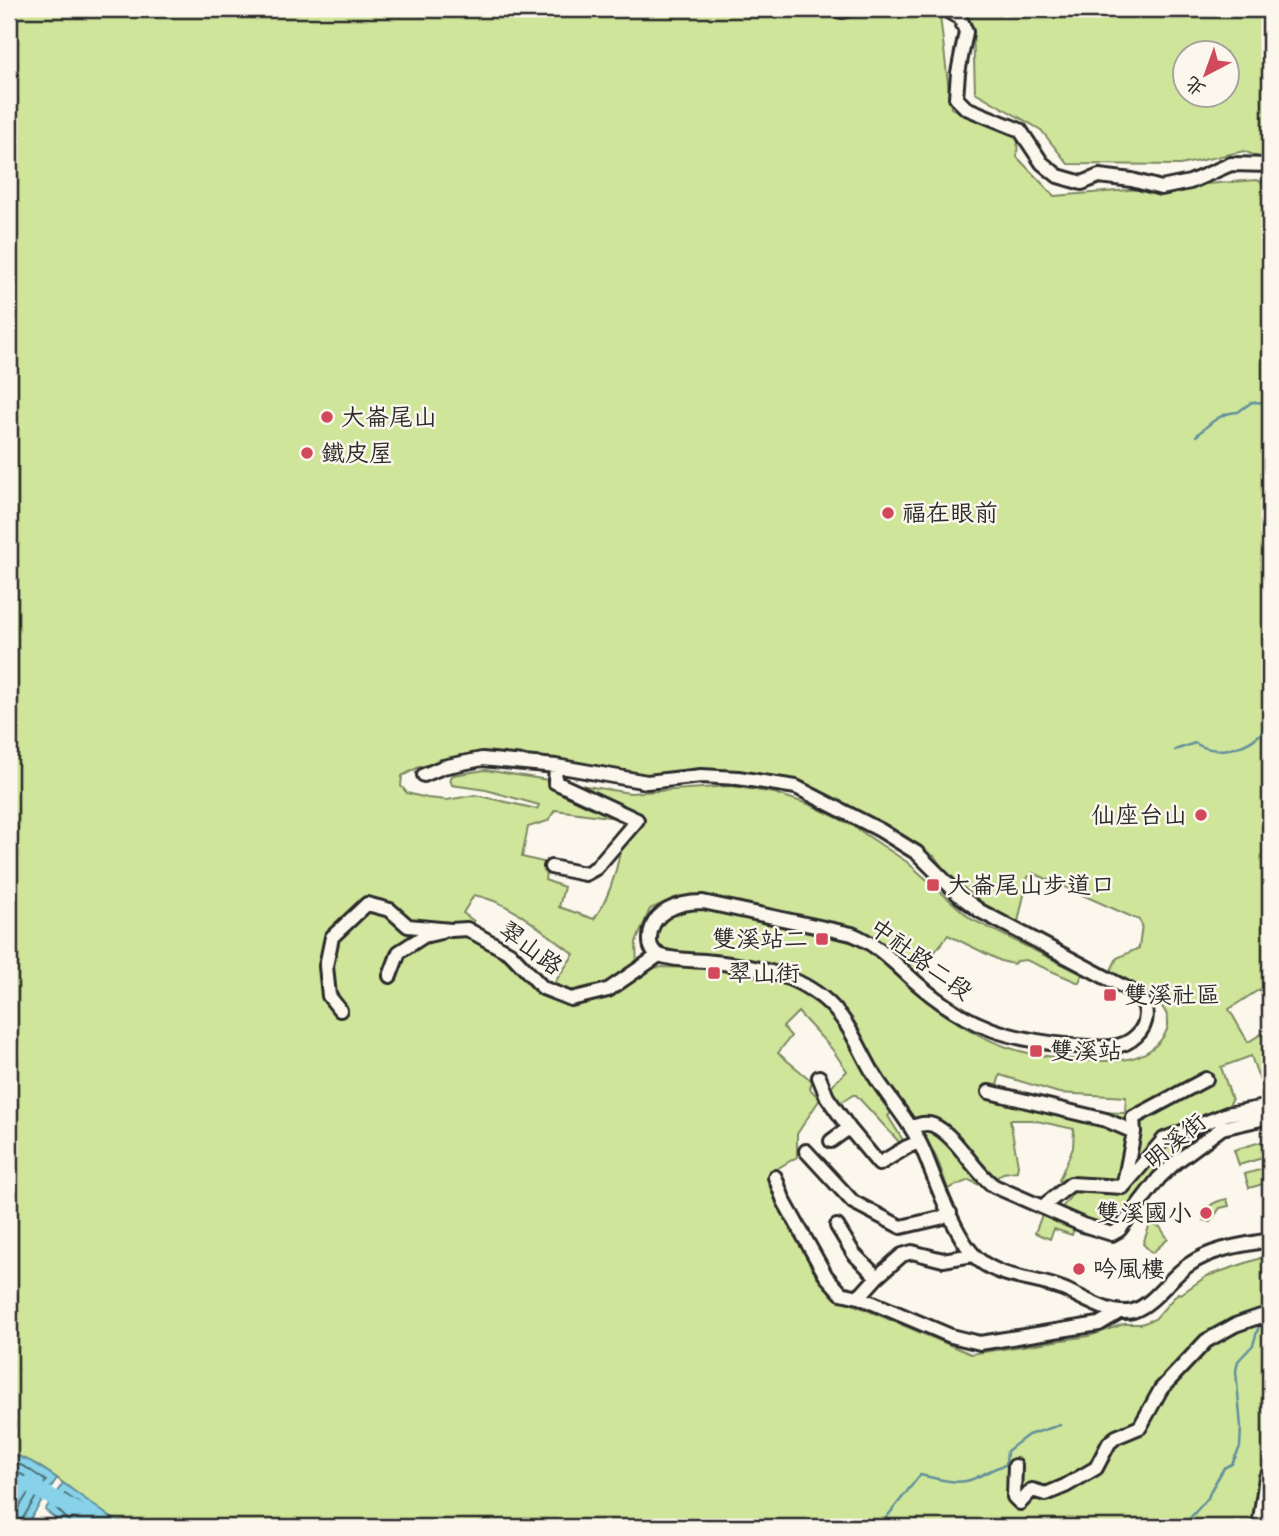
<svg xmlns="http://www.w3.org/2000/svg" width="1279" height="1536" viewBox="0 0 1279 1536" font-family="Mali,'LXGW WenKai TC',sans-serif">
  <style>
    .green { fill: #cee59a; stroke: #7c8862; stroke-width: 2; fill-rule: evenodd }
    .water { fill: #87d2e8; stroke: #628f9c; stroke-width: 2 }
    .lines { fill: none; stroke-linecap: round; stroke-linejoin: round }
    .shore { stroke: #506e77; stroke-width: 2 }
    .stream { stroke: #628f9c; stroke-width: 2.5 }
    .river { stroke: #87d2e8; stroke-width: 16 }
    .minor-casing { stroke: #2b2b2b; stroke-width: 18 }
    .minor { stroke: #fbf7ec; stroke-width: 12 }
    .poi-dot { fill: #d1495b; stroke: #fbf7ec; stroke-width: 2.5 }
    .labels { text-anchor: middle; stroke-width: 5; stroke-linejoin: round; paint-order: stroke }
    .poi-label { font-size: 24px; fill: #2b2b2b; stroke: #fbf7ec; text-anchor: start }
    .street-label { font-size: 24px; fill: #2b2b2b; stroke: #fbf7ec }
  </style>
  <rect width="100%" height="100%" fill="#fbf7ec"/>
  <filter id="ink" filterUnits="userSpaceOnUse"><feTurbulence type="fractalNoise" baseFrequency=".0143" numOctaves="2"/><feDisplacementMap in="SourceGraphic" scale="14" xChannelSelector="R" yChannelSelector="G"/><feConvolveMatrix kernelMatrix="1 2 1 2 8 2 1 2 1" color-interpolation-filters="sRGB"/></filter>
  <g filter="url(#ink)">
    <path class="green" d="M9,9H933L940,16L951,108L1018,137L1017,157L1054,196L1257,180L1270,186V1004L1260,989L1229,1009L1248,1042L1263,1033L1266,1037L1270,1036V1104L1268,1103L1251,1056L1221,1067L1232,1100L1229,1105L1159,1133L1164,1149L1191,1136L1195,1137L1196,1141C1186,1153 1170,1161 1159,1173C1142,1192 1131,1218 1109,1231L1070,1215L1061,1209L1073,1193L1059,1180L1073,1148L1074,1129L1032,1120H1010L1018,1165L1017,1171L1003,1173L984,1187L969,1180L948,1189C943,1176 939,1161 932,1149C928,1142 920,1136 915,1129C904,1115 894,1099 884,1085C874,1070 869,1052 861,1037C817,961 738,964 662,953C649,943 657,921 671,914C681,909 696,909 708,910C737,915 767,924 796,930C816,935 839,937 858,945C876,953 890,969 904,982C940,1014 984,1045 1033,1054C1057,1058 1105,1064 1128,1059C1142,1056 1155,1049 1163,1037C1185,1006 1131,984 1110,972L1117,958L1139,948L1142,925L1139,920L1033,873L1028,877L1018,922L996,914L960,891L934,856L867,817L796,783L759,776L701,771L647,776L520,757L469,758L431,766H421L402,776L401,786L407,793L427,798L447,800L475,795L537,809L539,805L486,790L452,785L450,779L453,775L485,770L630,793L731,786L774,793L811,805L850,824L907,862L971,919L1082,974L1079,983L1026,960L1018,961L1013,964L1001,961L948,935L916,976L884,948L860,933L693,895L672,899L650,909L636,942L637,967C615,981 583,1005 557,988L555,982L574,954C543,932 512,902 474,895L463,913L474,921L468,933L501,952L536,990L549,999L568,1003L601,997L612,992L647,967L709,968L749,973L790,986L828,1011L844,1027L858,1046L875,1079L895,1108L888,1116L906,1145L904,1146L900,1143L856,1095H853L840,1103H836L828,1089L847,1071L832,1049L798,1012L783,1027L791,1036L778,1053L812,1081L810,1089L820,1099L797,1134V1157L768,1174L774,1197L828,1290L850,1303L971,1354L1089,1336L1124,1324H1141L1155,1319L1178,1293L1181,1294L1207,1276L1270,1255V1527H130C123,1524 116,1521 110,1517C76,1497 48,1464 9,1453ZM555,810L617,818L622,823C623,852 612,895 594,919L559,907L564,887L545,880L547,863L522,857L528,827L548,821ZM1000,1075L1059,1093L1126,1097L1125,1113C1082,1113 1038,1101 996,1089Z
      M963,9H1270V162L1244,151L1180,165L1068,164L1041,130L975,92L973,26ZM1184,52H1226V94H1184Z
      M1264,1141L1269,1156L1239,1165L1234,1150Z
      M1270,1167V1182L1249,1188L1245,1174Z
      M1227,1199L1229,1206L1220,1208L1210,1222L1203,1220C1204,1207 1215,1201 1227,1199Z
      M1042,1215L1074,1228L1072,1235L1054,1229L1050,1239L1035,1233Z
      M1150,1224L1160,1227L1168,1239L1152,1253L1143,1244Z"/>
    <path class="water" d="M9,1453L30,1461L57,1478L25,1527L9,1526Z
      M63,1483L110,1517L129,1527H66L45,1510Z"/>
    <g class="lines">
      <path class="shore" d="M9,1460L27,1468L46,1481L21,1521L19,1527
        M9,1470L23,1475L34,1484L12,1518L11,1527
        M70,1527L68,1520L56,1508L65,1494L114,1527"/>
      <path class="stream" d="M1196,436C1208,425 1221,412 1238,412L1252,402L1270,403
        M1175,750L1195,743C1213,755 1242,750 1258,736C1263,732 1266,727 1270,724
        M1264,1312L1270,1304
        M879,1527L920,1475C936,1478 955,1485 970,1480C983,1476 993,1467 1006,1465L1007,1451L1028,1435L1060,1425
        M1182,1527L1208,1498L1211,1490L1224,1468L1232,1464L1240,1447L1241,1427L1236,1371L1238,1361L1253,1345L1260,1322"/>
      <path class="river" d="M9,1485H29L107,1527"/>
      <defs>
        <path id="minor" d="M836,9L842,11L849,9
          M944,9L960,18L966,32L958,73L956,98L966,108L1020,130L1042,163L1058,176L1082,183L1099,176L1132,180L1161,188L1190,182L1231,164L1270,165
          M424,775L443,767L482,759L556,766L647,782L701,776L738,778L796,787L880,830L917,853L960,896L980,911L1137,994C1149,1006 1149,1024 1136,1036C1120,1052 1094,1047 1075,1046C1011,1040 969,1028 919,985C897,966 879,945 852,934L703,902C679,902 649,911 650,941C650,948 654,953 662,956C675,960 690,960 704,961C745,965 790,971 823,998C852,1022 859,1052 878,1081C894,1105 913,1126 924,1152C936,1181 956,1241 979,1260C1002,1279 1036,1278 1063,1289C1083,1297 1111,1317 1133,1311C1155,1304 1170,1276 1190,1264C1213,1248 1243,1245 1270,1240
          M551,867L585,874L596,868L637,820L555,782L556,766
          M390,976L399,952L424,936L441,932
          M340,1010L329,996L326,966L332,937L367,904L390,910L408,926L451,930L467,929L510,953L543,988L571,999L608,990L659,955
          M819,1077L827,1097L849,1128
          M989,1092L1106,1120L1134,1132
          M911,1127C918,1125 926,1122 933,1125C957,1136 973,1171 994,1186L1083,1225L1112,1234L1119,1230L1159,1178L1176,1162L1222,1128L1270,1117
          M831,1141L849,1128L879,1164L907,1147L919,1142
          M806,1151L853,1202L901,1227L940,1218L950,1213
          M775,1177L784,1201L826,1276L841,1293L859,1297L951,1336L980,1343L1099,1324L1119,1312
          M1124,1183L1134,1132L1133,1118L1206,1079
          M1042,1207L1071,1184L1123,1187L1164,1139L1227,1114L1265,1107
          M837,1226L854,1254L877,1277
          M859,1297L877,1277L902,1255L912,1252L943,1260L973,1255
          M1015,1466L1014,1497L1020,1503L1032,1490L1046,1494L1065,1486L1096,1468L1109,1443L1116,1437L1140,1427L1161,1389L1206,1341L1235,1325L1261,1316L1270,1323
          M1259,1527L1266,1477"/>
      </defs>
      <use href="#minor" class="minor-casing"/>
      <use href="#minor" class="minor"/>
    </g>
  </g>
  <g class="poi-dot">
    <circle cx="327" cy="417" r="7"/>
    <circle cx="307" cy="453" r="7"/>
    <circle cx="888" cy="513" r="7"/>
    <circle cx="1201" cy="815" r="7"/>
    <rect x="926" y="878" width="14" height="14" rx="3.5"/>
    <rect x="815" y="932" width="14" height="14" rx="3.5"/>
    <rect x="707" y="966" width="14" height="14" rx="3.5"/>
    <rect x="1103" y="988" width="14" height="14" rx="3.5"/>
    <rect x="1029" y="1044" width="14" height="14" rx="3.5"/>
    <circle cx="1206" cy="1213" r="7"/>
    <circle cx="1079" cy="1269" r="7"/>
  </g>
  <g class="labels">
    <g class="poi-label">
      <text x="341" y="425">大崙尾山</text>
      <text x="321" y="461">鐵皮屋</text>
      <text x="902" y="521">福在眼前</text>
      <text x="1187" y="823" text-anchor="end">仙座台山</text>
      <text x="947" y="893">大崙尾山步道口</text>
      <text x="808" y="947" text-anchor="end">雙溪站二</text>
      <text x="728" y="981">翠山街</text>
      <text x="1124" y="1003">雙溪社區</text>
      <text x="1050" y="1059">雙溪站</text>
      <text x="1192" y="1221" text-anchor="end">雙溪國小</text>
      <text x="1093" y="1277">吟風樓</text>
    </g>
    <g class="street-label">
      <text transform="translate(531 948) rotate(37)" y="8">翠山路</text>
      <text transform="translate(921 959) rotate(36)" y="8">中社路二段</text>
      <text transform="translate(1175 1141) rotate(-40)" y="8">明溪街</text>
    </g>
  </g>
  <rect width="1279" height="1536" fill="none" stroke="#fbf7ec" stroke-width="35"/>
  <rect x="18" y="18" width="1244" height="1501" fill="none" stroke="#2b2b2b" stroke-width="2.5" filter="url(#ink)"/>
  <g transform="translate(1206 74) rotate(221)"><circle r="33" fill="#fbf7ec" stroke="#a8a59f" stroke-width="2"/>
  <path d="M0-5L12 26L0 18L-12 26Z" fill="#d1495b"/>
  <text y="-10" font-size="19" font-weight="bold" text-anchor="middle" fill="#2b2b2b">北</text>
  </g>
</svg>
